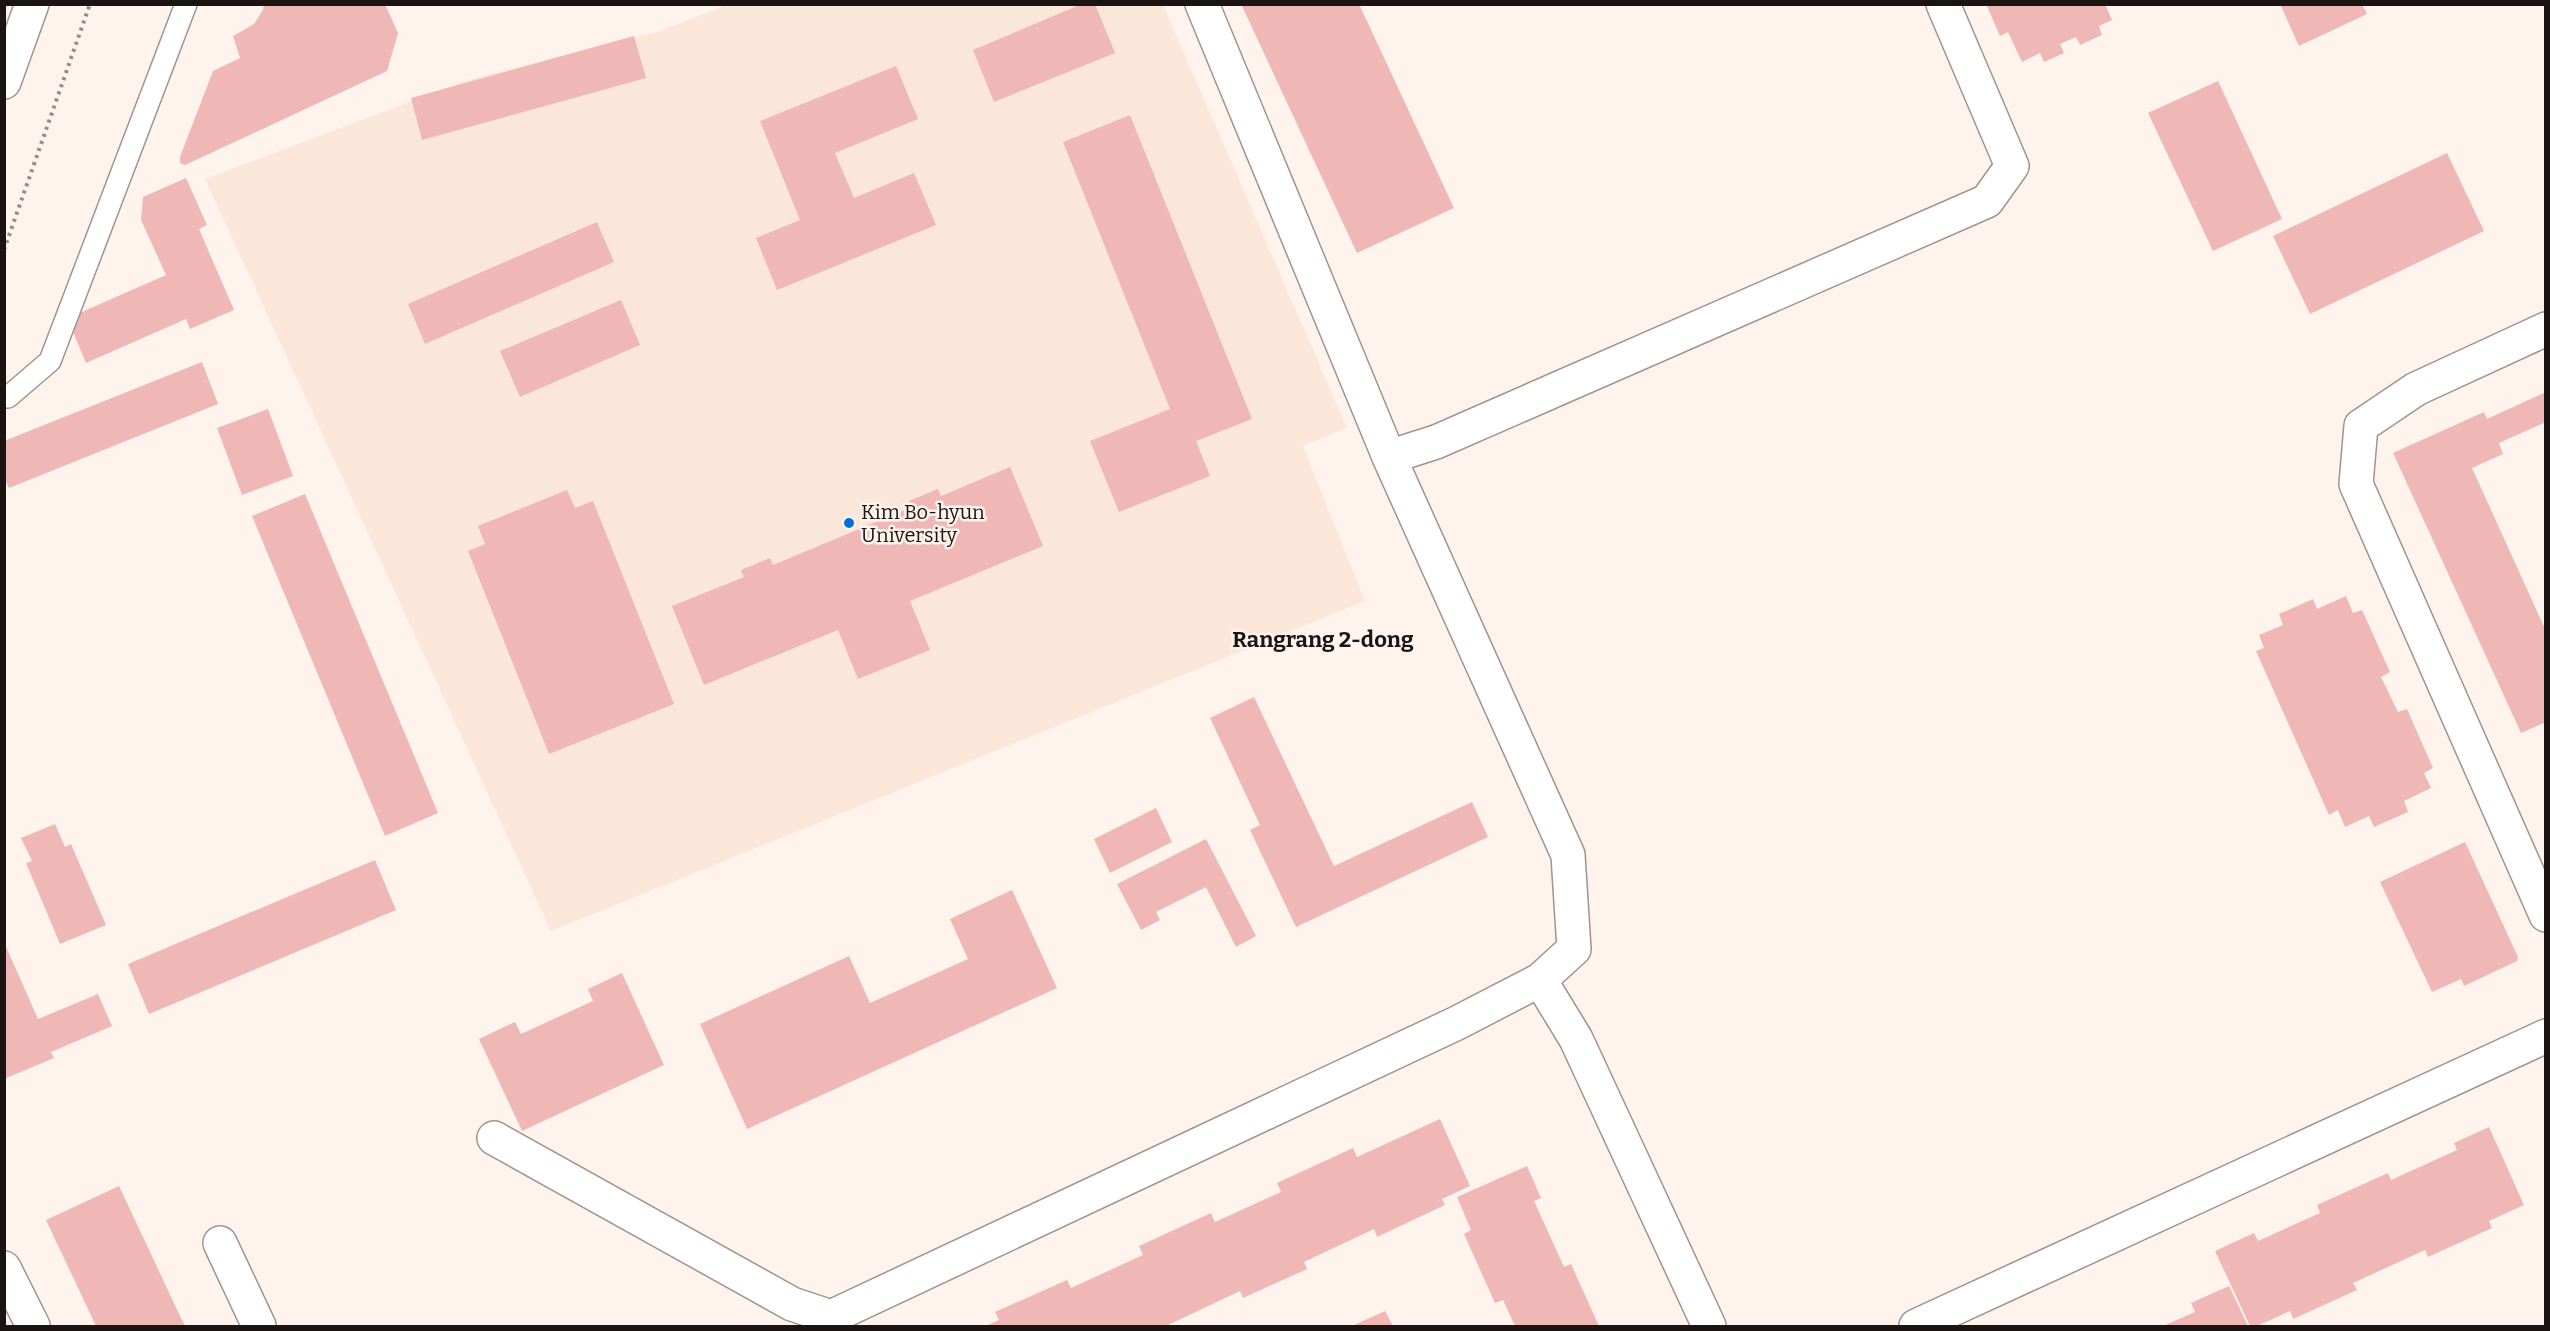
<svg xmlns="http://www.w3.org/2000/svg" width="2550" height="1331" viewBox="0 0 2550 1331" font-family="Bitter,serif">
  <style>
    .built { fill: #fbe6da }
    .building { fill: #efb7b6 }
    .lines { fill: none; stroke-linecap: round; stroke-linejoin: round }
    .service-casing { stroke: #a1948c; stroke-width: 24 }
    .minor-casing { stroke: #a1948c; stroke-width: 36 }
    .secondary-casing { stroke: #a1948c; stroke-width: 36 }
    .path { stroke: #948c88; stroke-width: 4; stroke-dasharray: 3 4.5; stroke-linecap: butt }
    .service { stroke: #fff; stroke-width: 21 }
    .minor { stroke: #fff; stroke-width: 33 }
    .secondary { stroke: #fff; stroke-width: 33 }
    .poi-dot { fill: #0270d8; stroke: #fff3ed; stroke-width: 2 }
    .labels { text-anchor: middle; stroke-width: 5; stroke-linejoin: round; paint-order: stroke }
    .poi-label { font-size: 20px; fill: #1a1513; stroke: #fff3ed; text-anchor: start }
    .quarter-label { font-size: 22px; font-weight: bold; fill: #1a1513; stroke: #fff3ed }
  </style>
  <rect width="100%" height="100%" fill="#fff3ed"/>
  <path class="built" d="M727,5H1163L1347,428L1303,446L1365,601L551,931L205,179L468,80L657,32Z"/>
  <path class="building" d="M264,4H385L398,33L387,71L185,165L180,163V157L213,71L240,58L233,36L254,24L263,10Z
    M1082,4H1095L1115,53L994,102L973,50Z
    M1241,4H1359L1454,208L1357,253Z
    M1986,4H2105L2112,20L2099,26L2102,35L2080,45L2076,37L2060,44L2064,53L2044,62L2040,53L2022,62L2008,32L2000,36Z
    M2280,4H2362L2367,14L2299,46Z
    M634,36L646,78L422,140L411,98Z
    M896,66L918,119L835,153L854,198L914,173L936,225L777,290L756,238L800,220L760,121Z
    M2218,81L2282,219L2213,251L2148,113Z
    M1130,115L1252,419L1196,441L1210,476L1119,512L1090,441L1170,409L1063,142Z
    M2447,153L2484,231L2310,314L2273,236Z
    M186,178L207,225L199,229L234,310L190,329L186,319L86,363L71,327L75,315L166,275L141,220L143,197Z
    M597,222L614,262L425,344L408,304Z
    M621,300L640,345L520,397L500,351Z
    M202,362L218,404L9,488L4,478V441Z
    M2546,392V422L2499,443L2503,454L2472,468L2546,631V722L2521,733L2393,453L2484,412L2487,419Z
    M268,409L293,476L242,495L217,428Z
    M1010,467L1043,546L910,601L930,650L858,679L838,630L704,685L672,606L744,577L741,570L770,558L773,565L912,507L909,501L938,489L941,496Z
    M567,490L575,508L593,501L674,704L549,754L468,551L485,544L478,526Z
    M305,494L438,813L385,836L252,516Z
    M2346,596L2353,613L2362,610L2390,672L2381,677L2398,712L2407,709L2433,768L2424,773L2431,788L2404,801L2408,812L2374,827L2369,816L2345,827L2338,810L2329,815L2256,651L2264,648L2259,635L2283,625L2279,614L2313,599L2317,609Z
    M1254,697L1334,866L1472,802L1488,837L1296,927L1250,830L1260,825L1210,718Z
    M1156,808L1172,842L1110,873L1094,839Z
    M55,824L65,847L71,844L106,925L60,944L26,863L32,861L21,838Z
    M1206,839L1256,936L1236,947L1206,887L1156,912L1160,920L1141,930L1117,884Z
    M2465,842L2518,957L2517,961L2464,986L2461,979L2432,992L2380,882Z
    M375,860L396,910L149,1014L128,964Z
    M1012,890L1057,988L747,1129L700,1024L849,956L870,1003L968,959L950,919Z
    M4,942L38,1019L98,994L112,1026L51,1052L54,1058L4,1079Z
    M622,973L664,1065L522,1131L479,1039L515,1022L521,1034L593,1001L588,989Z
    M1440,1119L1470,1186L1442,1199L1445,1205L1377,1237L1374,1229L1304,1262L1307,1269L1243,1298L1240,1291L1166,1326H986L999,1320L995,1312L1067,1280L1071,1288L1143,1255L1139,1246L1211,1213L1215,1222L1281,1192L1277,1183L1353,1148L1357,1157Z
    M2489,1127L2524,1205L2489,1221L2492,1228L2428,1257L2425,1250L2353,1283L2357,1290L2293,1319L2290,1311L2257,1326H2250L2215,1251L2254,1233L2258,1241L2320,1213L2317,1205L2388,1173L2391,1180L2457,1150L2454,1143Z
    M1527,1166L1541,1198L1534,1201L1564,1267L1571,1264L1599,1326H1515L1503,1300L1495,1303L1464,1234L1471,1230L1457,1197Z
    M119,1186L181,1318L185,1326H96L46,1220Z
    M2229,1286L2248,1326H2163L2195,1312L2191,1303Z
    M1385,1311L1393,1326H1352Z"/>
  <g class="lines">
    <defs>
      <path id="service" d="M4,397H8L50,361L186,4"/>
      <path id="minor" d="M2546,329L2416,389L2361,426L2356,484L2546,915
        M1389,457L1436,442L1987,201L2012,166L1943,4
        M1540,980L1576,1039L1709,1326
        M494,1138L792,1304L831,1317
        M220,1243L259,1326
        M4,1268L33,1326
        M835,1326L831,1317L1457,1023L1540,980L1574,949L1568,855L1389,457L1202,4
        M1916,1326L2546,1036"/>
      <path id="secondary" d="M4,82L32,4"/>
    </defs>
    <use href="#service" class="service-casing"/>
    <use href="#minor" class="minor-casing"/>
    <use href="#secondary" class="secondary-casing"/>
    <path class="path" d="M4,250L90,4"/>
    <use href="#service" class="service"/>
    <use href="#minor" class="minor"/>
    <use href="#secondary" class="secondary"/>
  </g>
  <circle class="poi-dot" cx="849" cy="523" r="6"/>
  <g class="labels">
    <g class="poi-label">
      <text x="861" y="519">Kim Bo-hyun<tspan x="861" dy="23">University</tspan></text>
    </g>
    <g class="quarter-label">
      <text x="1323" y="647">Rangrang 2-dong</text>
    </g>
  </g>
  <rect width="2550" height="1331" fill="none" stroke="#1a1513" stroke-width="12"/>
</svg>
